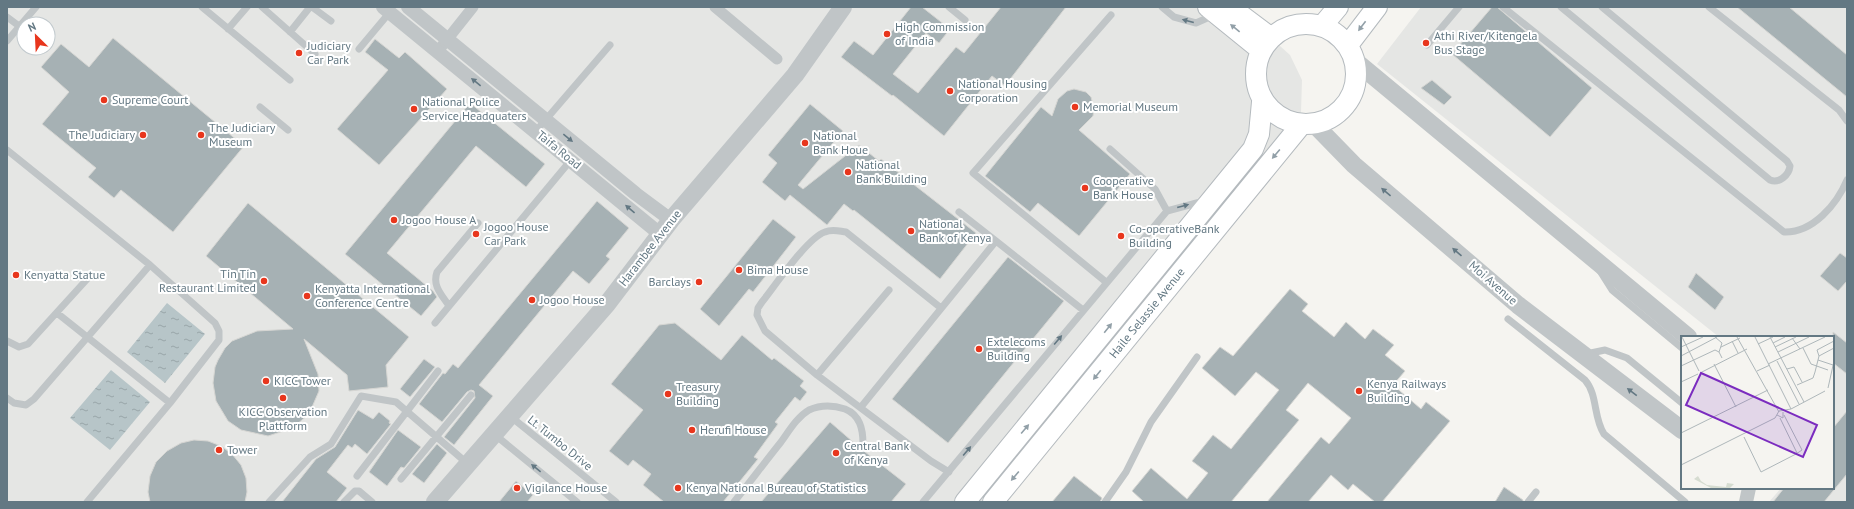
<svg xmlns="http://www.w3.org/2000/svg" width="1854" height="509" viewBox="0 0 1854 509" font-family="'PT Sans',sans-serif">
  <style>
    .built { fill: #e5e6e4; fill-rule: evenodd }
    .water { fill: url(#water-ripples) }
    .building { fill: #a6b1b4; stroke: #d6d6d3 }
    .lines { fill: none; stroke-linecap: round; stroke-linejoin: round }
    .secondary-casing { stroke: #b4babe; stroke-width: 22 }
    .service { stroke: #c0c5c7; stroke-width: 7 }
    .pedestrian { stroke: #c0c5c7; stroke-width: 11 }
    .minor { stroke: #c0c5c7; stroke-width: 14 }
    .tertiary { stroke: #c0c5c7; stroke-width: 18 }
    .secondary { stroke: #fff; stroke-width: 20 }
    .oneway { fill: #637883 }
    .oneway2 { fill: #92a0a8 }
    .poi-dot { fill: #e8361d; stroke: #fff; stroke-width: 1.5 }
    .labels { text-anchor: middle; stroke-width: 4; stroke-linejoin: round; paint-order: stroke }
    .poi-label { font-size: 12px; fill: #637883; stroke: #fff; text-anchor: start }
    .street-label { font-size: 12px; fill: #637883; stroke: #fff }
    .inset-road { fill: none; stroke: #aeb7ba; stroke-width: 1 }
    .view { fill: #7b2cbf; fill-opacity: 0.15; stroke: #7b2cbf; stroke-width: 2 }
    .inset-edge { fill: none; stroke: #637883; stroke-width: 2 }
  </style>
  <defs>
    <pattern id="water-ripples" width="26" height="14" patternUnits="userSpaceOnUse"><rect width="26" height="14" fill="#b7c5c8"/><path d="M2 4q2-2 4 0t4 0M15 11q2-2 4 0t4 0" fill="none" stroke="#98a5a8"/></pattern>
  </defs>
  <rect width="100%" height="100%" fill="#f5f4f0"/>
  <path class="built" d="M7,7H1237L1290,55L1302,80L1301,112L1224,211L983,502H7ZM24,24H48V48H24Z
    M1421,7H1847V502H1769L1781,488H1833V337H1719L1377,64Z"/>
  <path class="water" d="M167,303L205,334L165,383L127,352Z
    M111,370L150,402L110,450L70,418Z"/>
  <path class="building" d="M911,7H922L950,29L939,43L926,33L893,74L918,93L956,47L964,53L1001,7H1066L1011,78L1004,85L992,76L944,136L893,95L892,96L841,57L854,41L873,55Z
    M1492,7H1497L1592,88L1550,137L1452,54Z
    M1737,7H1789L1847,55V97Z
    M113,38L244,146L173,232L121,190L114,198L88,177L96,168L42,124L69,92L41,67L61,44L89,67Z
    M375,39L399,58L405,52L447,89L379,165L337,129L388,70L365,52Z
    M1432,80L1452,97L1444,105L1421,88Z
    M1074,89L1086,92L1091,97L1094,109L1093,116L1079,130L1130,174L1079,236L1038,203L1030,212L985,176L1041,107L1052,116L1058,99L1067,91Z
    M470,103L545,164L526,187L476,146L387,253L433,291L437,297L421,316L345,254Z
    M810,104L843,131L798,185L803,189L859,145L879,161L881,159L976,233L940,279L854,210L853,211L844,204L827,225L790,195L785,201L762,182L777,163L768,155Z
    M597,201L629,228L606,256L610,259L589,284L573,271L479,385L493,396L454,445L444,437L475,398L474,391L471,390L467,392L442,422L419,404L443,373L445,374L453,364L458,368Z
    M248,203L409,337L386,365L388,387L349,391L347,375L304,339L318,374L319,391L309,414L296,425L290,429L268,436L241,430L228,421L216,401L213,383L215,367L218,360L225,348L232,341L257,331L293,329L206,256Z
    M773,219L796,237L753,292L749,289L719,326L700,309Z
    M1840,253L1847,258V281L1838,291L1820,276Z
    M1008,257L1064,301L948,443L892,399Z
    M1696,273L1724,297L1715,310L1688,287Z
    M1290,289L1308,304L1302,311L1334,337L1346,322L1365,339L1373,329L1394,345L1385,355L1405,371L1393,385L1421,409L1426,402L1450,421L1382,502H1375L1353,484L1348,490L1331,475L1308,502H1267L1321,437L1329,444L1351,418L1308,383L1286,410L1299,420L1231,502H1144L1132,491L1151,468L1187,499L1208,473L1192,461L1213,435L1231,449L1279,390L1256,372L1235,396L1202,368L1220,347L1233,356Z
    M675,323L721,360L742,335L772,360L774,358L804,381L800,386L807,392L800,401L795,397L775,422L778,424L754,457L758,459L723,502H664L643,485L651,474L633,460L628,466L609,451L643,410L611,384L659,325Z
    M1833,332L1847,343V374L1833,363Z
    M424,359L435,367L410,397L400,389Z
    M358,410L373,419L379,412L390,421L389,423L391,424L367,454L355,444L352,448L348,445L327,472L347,488L336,502H282L316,459L335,447Z
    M1847,411V474L1833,491L1824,502H1773L1784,488H1833V428Z
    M830,422L860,448L906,484L891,502H761Z
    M398,430L421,447L404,468L401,467L387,486L369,472Z
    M194,440L208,441L221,446L232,454L241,465L246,478L247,492L245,502H150L148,492L150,476L156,462L167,451L181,443Z
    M437,444L447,453L424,483L412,474Z
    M1074,476L1102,498L1100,502H1052Z
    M516,481L533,495L527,502H499Z
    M1504,487L1523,500V502H1495Z"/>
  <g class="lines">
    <defs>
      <path id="secondary" d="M1208,7L1261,50
        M1230,7L1270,37
        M1256 74a50 50 0 1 1 100 0a50 50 0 1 1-100 0Z
        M1322,26L1338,7
        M1348,45L1377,7
        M965,502L1253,149L1259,134L1262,102
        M993,502L1301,125"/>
    </defs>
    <use href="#secondary" class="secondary-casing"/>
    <path class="service" d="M202,7L290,80
      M262,7L315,54
      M312,7L331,21
      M949,7L965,20
      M1162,7L1174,17L1196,23L1214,15
      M1503,7L1784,232C1813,233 1837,204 1847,180
      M1561,7L1770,180C1779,184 1789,175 1790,166L1787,161L1602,7
      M1709,7L1839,110L1847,121
      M7,17L19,26
      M228,29L247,7
      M290,32L310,7
      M7,41L36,7
      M1427,45L1459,7
      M359,49L390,12
      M260,107L288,130
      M536,131L610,45
      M1110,149L1155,189L1167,211
      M7,150L150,265L34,399L26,405L14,403L7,398
      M959,212L996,241
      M150,265L215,323L219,331V340L170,403
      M1600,271L1612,290L1682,348
      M1106,282L973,173L1111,15
      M449,306C442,295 432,286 437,272L478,223
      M941,308L846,232C838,231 832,229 825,232C808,237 774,287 762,302L758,308L757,315L765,331L817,375L931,461L949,472
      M57,313L170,403L87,502
      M1508,319L1585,380C1598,395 1593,417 1604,434L1685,502
      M435,323L571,160
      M7,341L19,347L28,344L89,277
      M1586,354L1605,350L1627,358L1682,403
      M817,375L889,290
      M861,407L996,241L1083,310
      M510,416L616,502
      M494,434L577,502
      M357,476L438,371
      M401,479L471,395
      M269,502L310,457L331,444L361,396L396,402L468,464
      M344,502L355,491H359L372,502
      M734,502C750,482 765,462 781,442C789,431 797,417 809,410C820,405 833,405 845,409C860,415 863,429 863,444
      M923,502L1167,211L1204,201
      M1105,502L1126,472L1151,422L1197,357
      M1528,502L1536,492"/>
    <path class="pedestrian" d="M715,7L777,59
      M438,51L473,7"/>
    <path class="minor" d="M383,7L660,234
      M408,7L636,194L671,220
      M1746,502L1749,488"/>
    <path class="tertiary" d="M1354,60L1688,337
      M1314,124L1354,165L1518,305L1682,430
      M435,502L607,304L671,220L795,75L843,7"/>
    <use href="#secondary" class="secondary"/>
  </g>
  <defs><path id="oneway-solid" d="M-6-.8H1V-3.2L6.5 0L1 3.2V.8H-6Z"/></defs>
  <g class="oneway">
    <use href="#oneway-solid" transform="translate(1188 21) rotate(-165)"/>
    <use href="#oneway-solid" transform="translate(476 82) rotate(-141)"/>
    <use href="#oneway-solid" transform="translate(568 138) rotate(39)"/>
    <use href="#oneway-solid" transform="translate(1386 192) rotate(-140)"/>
    <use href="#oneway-solid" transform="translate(1183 206) rotate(-15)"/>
    <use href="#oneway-solid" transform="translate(630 209) rotate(-140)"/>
    <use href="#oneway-solid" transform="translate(1457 252) rotate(-139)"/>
    <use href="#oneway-solid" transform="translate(1058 340) rotate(-50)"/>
    <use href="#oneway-solid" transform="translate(1632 392) rotate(-143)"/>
    <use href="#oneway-solid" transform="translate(967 451) rotate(-50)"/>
    <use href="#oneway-solid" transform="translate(536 468) rotate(-141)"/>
  </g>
  <g class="oneway2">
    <use href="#oneway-solid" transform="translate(1362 26) rotate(127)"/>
    <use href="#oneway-solid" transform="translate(1235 28) rotate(-141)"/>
    <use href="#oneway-solid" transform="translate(1276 154) rotate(130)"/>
    <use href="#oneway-solid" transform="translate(1108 328) rotate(-51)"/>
    <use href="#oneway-solid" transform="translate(1097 375) rotate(129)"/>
    <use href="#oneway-solid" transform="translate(1025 429) rotate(-50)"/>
    <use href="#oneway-solid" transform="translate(1015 476) rotate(130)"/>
  </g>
  <g class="poi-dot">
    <circle cx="887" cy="34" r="4"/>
    <circle cx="1426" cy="43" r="4"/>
    <circle cx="299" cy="53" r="4"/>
    <circle cx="950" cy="91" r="4"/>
    <circle cx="104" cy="100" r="4"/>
    <circle cx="1075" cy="107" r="4"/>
    <circle cx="414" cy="109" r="4"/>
    <circle cx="143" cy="135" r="4"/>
    <circle cx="201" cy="135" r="4"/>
    <circle cx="805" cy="143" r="4"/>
    <circle cx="848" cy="172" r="4"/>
    <circle cx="1085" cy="188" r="4"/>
    <circle cx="394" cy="220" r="4"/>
    <circle cx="911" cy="231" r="4"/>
    <circle cx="476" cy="234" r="4"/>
    <circle cx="1121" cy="236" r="4"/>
    <circle cx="739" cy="270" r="4"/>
    <circle cx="16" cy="275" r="4"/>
    <circle cx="264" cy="281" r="4"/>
    <circle cx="699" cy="282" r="4"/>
    <circle cx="307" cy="296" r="4"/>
    <circle cx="532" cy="300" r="4"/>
    <circle cx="979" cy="349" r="4"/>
    <circle cx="266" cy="381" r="4"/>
    <circle cx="1359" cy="391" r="4"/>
    <circle cx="668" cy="394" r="4"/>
    <circle cx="283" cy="398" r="4"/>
    <circle cx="692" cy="430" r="4"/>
    <circle cx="219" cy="450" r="4"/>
    <circle cx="836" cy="453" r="4"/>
    <circle cx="517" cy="488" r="4"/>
    <circle cx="678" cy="488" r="4"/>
  </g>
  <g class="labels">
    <g class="poi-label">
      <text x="895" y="31">High Commission<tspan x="895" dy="14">of India</tspan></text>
      <text x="1434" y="40">Athi River/Kitengela<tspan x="1434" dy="14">Bus Stage</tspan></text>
      <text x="307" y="50">Judiciary<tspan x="307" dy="14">Car Park</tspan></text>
      <text x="958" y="88">National Housing<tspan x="958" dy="14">Corporation</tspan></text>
      <text x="112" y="104">Supreme Court</text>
      <text x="422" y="106">National Police<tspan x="422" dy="14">Service Headquaters</tspan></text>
      <text x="1083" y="111">Memorial Museum</text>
      <text x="209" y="132">The Judiciary<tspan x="209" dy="14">Museum</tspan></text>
      <text x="135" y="139" text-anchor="end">The Judiciary</text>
      <text x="813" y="140">National<tspan x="813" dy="14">Bank Houe</tspan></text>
      <text x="856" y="169">National<tspan x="856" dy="14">Bank Building</tspan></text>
      <text x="1093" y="185">Cooperative<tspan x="1093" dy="14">Bank House</tspan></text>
      <text x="402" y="224">Jogoo House A</text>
      <text x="919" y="228">National<tspan x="919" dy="14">Bank of Kenya</tspan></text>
      <text x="484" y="231">Jogoo House<tspan x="484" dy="14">Car Park</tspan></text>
      <text x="1129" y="233">Co-operativeBank<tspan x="1129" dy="14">Building</tspan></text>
      <text x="747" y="274">Bima House</text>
      <text x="256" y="278" text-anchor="end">Tin Tin<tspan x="256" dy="14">Restaurant Limited</tspan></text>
      <text x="24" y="279">Kenyatta Statue</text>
      <text x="691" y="286" text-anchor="end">Barclays</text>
      <text x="315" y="293">Kenyatta International<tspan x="315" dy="14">Conference Centre</tspan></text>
      <text x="540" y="304">Jogoo House</text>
      <text x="987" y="346">Extelecoms<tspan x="987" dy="14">Building</tspan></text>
      <text x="274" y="385">KICC Tower</text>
      <text x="1367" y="388">Kenya Railways<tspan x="1367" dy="14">Building</tspan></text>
      <text x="676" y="391">Treasury<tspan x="676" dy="14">Building</tspan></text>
      <text x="283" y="416" text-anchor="middle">KICC Observation<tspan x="283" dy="14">Plattform</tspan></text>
      <text x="700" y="434">Herufi House</text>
      <text x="844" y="450">Central Bank<tspan x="844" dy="14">of Kenya</tspan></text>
      <text x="227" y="454">Tower</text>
      <text x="525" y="492">Vigilance House</text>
      <text x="686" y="492">Kenya National Bureau of Statistics</text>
    </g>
    <g class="street-label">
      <text transform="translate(559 150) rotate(39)" y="4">Taifa Road</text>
      <text transform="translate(650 248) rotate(-52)" y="4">Harambee Avenue</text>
      <text transform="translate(1493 283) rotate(41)" y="4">Moi Avenue</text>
      <text transform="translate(1147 313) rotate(-51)" y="4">Haile Selassie Avenue</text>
      <text transform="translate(560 443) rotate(39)" y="4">Lt. Tumbo Drive</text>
    </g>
  </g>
  <g transform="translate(1681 336)">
    <rect width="153" height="153" fill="#f5f4f0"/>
    <path d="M17,140L20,145L26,149L45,151L46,147L53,148L49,152H30L13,143Z" fill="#d6dcd1"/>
    <path class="inset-road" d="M1,1L18,35M34,1L41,7L38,16M56,1L98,76M74,1L110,73M89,1L123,66M111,2L119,13M51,5L57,17M92,7L104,1M77,8L92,1M0,11L22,1M40,11L59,2M94,11L115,1M122,12L130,28L147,34M97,16L128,1M0,20L36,1M138,20L136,14L153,5M137,24L152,29M96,25L118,68M33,28L55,71M87,28L144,1M0,30L34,14L38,16L41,22M106,33L113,31L121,46M76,35L89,29M134,36L138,20L153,12M19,37L66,13M0,46L17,38M116,49L132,42L134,36M147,52L153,25M96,79L102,82V76M99,82L116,117M0,97L87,54M63,101L80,136L115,118L121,114L103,79M0,129L94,82L98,75L110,73L144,55"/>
    <path class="view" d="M20,37L136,89L122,121L5,69Z"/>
    <rect width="153" height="153" class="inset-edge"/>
  </g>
  <rect width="1854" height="509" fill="none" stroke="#637883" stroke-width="16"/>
  <g transform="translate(36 36) rotate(336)"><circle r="19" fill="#ffffff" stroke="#c1c9cd"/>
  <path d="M0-3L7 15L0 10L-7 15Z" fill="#e8361d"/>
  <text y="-6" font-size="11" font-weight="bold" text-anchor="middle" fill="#637883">N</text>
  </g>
</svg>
